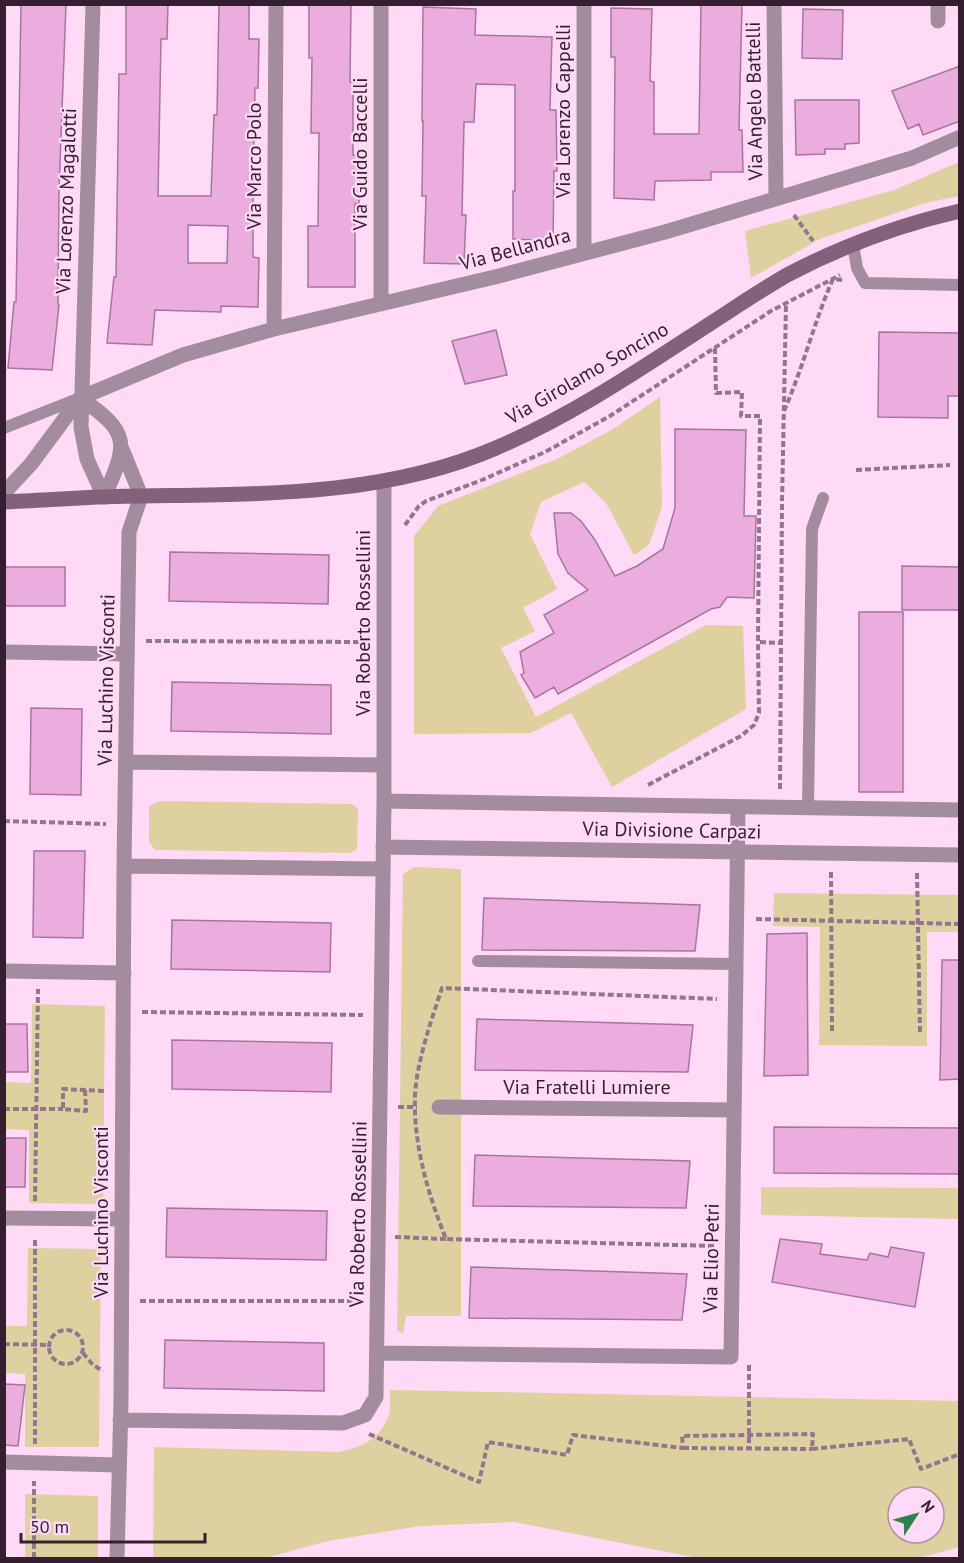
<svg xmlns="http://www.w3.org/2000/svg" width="964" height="1563" viewBox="0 0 964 1563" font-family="'PT Sans',sans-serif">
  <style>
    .green { fill: #dfd19f; fill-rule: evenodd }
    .building { fill: #eaaddd; stroke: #a9749e; stroke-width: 1.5; fill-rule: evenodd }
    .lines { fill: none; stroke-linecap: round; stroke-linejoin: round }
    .path { stroke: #93768d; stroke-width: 4; stroke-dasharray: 6 3; stroke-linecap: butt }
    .service { stroke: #a48c9f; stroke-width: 12 }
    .minor { stroke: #a48c9f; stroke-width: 15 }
    .secondary { stroke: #83607c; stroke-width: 15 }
    .labels { text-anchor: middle; stroke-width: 4.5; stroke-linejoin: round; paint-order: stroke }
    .street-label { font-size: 20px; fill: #341e30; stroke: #fedaf6 }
  </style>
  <rect width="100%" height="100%" fill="#fedaf6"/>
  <path class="green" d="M959,162V196L925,203L820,239L751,278L745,231L894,190Z
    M660,397L662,507L649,545L634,555L606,503L584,482L541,502L530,534L557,589L523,608L535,631L501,648L536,717L706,625L743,626L746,709L612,787L571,713L531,733L414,734V536L438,506L559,458L613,429Z
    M160,801L352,804L358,809L357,849L350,853L155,850L149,842V806Z
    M414,867L461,869V1316H406L403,1334L397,1330L403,874Z
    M774,893L959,895V932H927V1046L819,1045L820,927L773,926Z
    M32,1004L105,1006L103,1204L29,1203V1130L5,1129L4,1082L31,1083Z
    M761,1187L959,1188V1219L761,1215Z
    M28,1248L101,1249L99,1447H25V1374L5,1373L4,1326H27Z
    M390,1390L959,1401V1547L920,1558H698L514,1522L420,1526L328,1541L265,1558H153L154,1447L338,1452C361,1448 382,1438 389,1414C391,1407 389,1397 390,1390ZM898,1497H934V1533H898Z
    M25,1494L98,1496V1558H25Z"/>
  <path class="building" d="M21,4H66L59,190L58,304L59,305L52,370L8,368L14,302H16Z
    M126,4H168L167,39H161L158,196H211L214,115H217L219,4H249V39H259L258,88H255L253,184V257L259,258L258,307L221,306V312L155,310L152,345L107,343L114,277H116L119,74H126ZM188,225L228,226L227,263H188Z
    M309,4H351L350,82H353V155H360L359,204H355V287H308V226H318L319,133H311L312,58H309Z
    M701,4H742L739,130H742L743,172H711V180L655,181L654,200L614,198L615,57H611V8L652,9L650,81L654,82V134H699Z
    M423,7L476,9L475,35L552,37L550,110H556L557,171H554L553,241L513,239V191H515V85L476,84L474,122H464L462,215H466L464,264L424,263L426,196H422L423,121H422Z
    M803,9L843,10L842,59L802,58Z
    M960,66V121L923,135L919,124L908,129L892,91Z
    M795,100H859V143L845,144V149H825V154L796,155Z
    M496,330L507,375L465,384L452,341Z
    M879,332L960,333V396H948V418L878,417Z
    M675,429L746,430L744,516H756L754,598L727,597L720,607L711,609L558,694L554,687L535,698L521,675L524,673L520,652L554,633L544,615L588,590L568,573L558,554L554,513H571L581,521L595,540L615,576L637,566L663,549L675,508Z
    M170,552L329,555L328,604L169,601Z
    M902,566L960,567V610H902Z
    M4,567H65V606H4Z
    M859,612H903V792H859Z
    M172,682L331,685V734L171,731Z
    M31,708L82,709L81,795L30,794Z
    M34,851H85L83,938L33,937Z
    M484,898L700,905L695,951L482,950Z
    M172,920L331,923L330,972L171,969Z
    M807,933L808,1075L764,1076L767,934Z
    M942,960H960V1079L940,1080Z
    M477,1019L693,1025L688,1072L475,1070Z
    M4,1024H27L28,1072H4Z
    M172,1040L332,1043L331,1092L172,1089Z
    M774,1127L960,1128V1174L774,1173Z
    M4,1138H26L25,1187H4Z
    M475,1155L690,1161L686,1208L473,1206Z
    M167,1208L327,1211L326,1260L166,1257Z
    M780,1239L822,1244L820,1254L867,1260L870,1253L888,1257L891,1247L924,1253L915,1307L772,1282Z
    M471,1267L687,1274L682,1320L469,1318Z
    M165,1340L324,1343V1391L164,1388Z
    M4,1384L25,1385L18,1446L4,1445Z"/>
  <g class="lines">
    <path class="path" d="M794,215L813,241
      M715,348L716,393L742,392L741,416H760L758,642L781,643
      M784,411C803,368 814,322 833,279L843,280
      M856,470L950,465
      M405,525L419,506L426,501L482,480L545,452L610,416L771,311L840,275
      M146,641L366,642
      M648,785L741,736L754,725L759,713L758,642
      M780,789L782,503L786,303
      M4,821L106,824
      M831,872L832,1031
      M917,873L920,1034
      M756,919L960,924
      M142,1012L363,1015
      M85,1090L86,1111L63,1109V1089L104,1091
      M398,1107H417
      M4,1109H63
      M35,1201L38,989
      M395,1237L446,1239
      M714,1246L446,1239C428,1194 413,1144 415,1095C417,1061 431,1021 442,988L717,999
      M140,1301H360
      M49 1347a17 17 0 1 1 34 0a17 17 0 1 1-34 0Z
      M4,1344L49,1345
      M83,1353L93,1365L103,1371
      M749,1365V1449
      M369,1434L479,1482L488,1442L567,1455L573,1435L683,1448L682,1436L813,1434L812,1449L909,1439L921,1469L960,1454
      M35,1444V1238
      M683,1448L812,1449
      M34,1558V1481"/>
    <path class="service" d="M853,244L857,268L865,283L960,285
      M4,428L80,398
      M808,808L812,529L823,498
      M478,961L736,964"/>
    <path class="minor" d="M93,4L81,427L87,459L104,497
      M381,4V304
      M584,4V252
      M774,4L776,197
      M938,4V21
      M274,329L276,4
      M80,398C131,433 128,443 104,497
      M4,493L31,464L80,398L183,355L274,329L499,276L665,232L912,158L960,137
      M4,652L127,654
      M126,762L384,765
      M384,801L960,810
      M383,847L960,855
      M124,866L383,869
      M4,971L124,973
      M439,1107L734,1110
      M4,1218L122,1219
      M377,1353L731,1357L738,807
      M120,1420L343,1423L365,1415L376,1397L384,801V481
      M4,1462L118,1465
      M117,1558L121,1402L124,866L129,532L141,496L122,449"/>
    <path class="secondary" d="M4,502C51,500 97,496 143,496C262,494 385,496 496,448C576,414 649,363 722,316C743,302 765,288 787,275C842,246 899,225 960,211"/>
  </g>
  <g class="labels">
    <g class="street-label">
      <text transform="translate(754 101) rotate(-91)" y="7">Via Angelo Battelli</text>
      <text transform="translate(563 111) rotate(-90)" y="7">Via Lorenzo Cappelli</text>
      <text transform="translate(360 154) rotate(-90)" y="7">Via Guido Baccelli</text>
      <text transform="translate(254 166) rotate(-90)" y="7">Via Marco Polo</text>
      <text transform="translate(66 201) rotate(-88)" y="7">Via Lorenzo Magalotti</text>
      <text transform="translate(515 249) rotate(-15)" y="7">Via Bellandra</text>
      <text transform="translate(587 373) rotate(-30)" y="7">Via Girolamo Soncino</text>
      <text transform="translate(363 623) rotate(-90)" y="7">Via Roberto Rossellini</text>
      <text transform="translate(106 680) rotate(-89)" y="7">Via Luchino Visconti</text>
      <text transform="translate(672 830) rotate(1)" y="7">Via Divisione Carpazi</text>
      <text x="587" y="1094">Via Fratelli Lumiere</text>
      <text transform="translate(101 1212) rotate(-90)" y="7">Via Luchino Visconti</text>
      <text transform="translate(358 1214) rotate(-89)" y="7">Via Roberto Rossellini</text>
      <text transform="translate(711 1258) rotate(-89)" y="7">Via Elio Petri</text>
    </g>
  </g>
  <rect width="964" height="1563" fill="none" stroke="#341e30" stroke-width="12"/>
  <g transform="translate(916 1515) rotate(54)"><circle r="28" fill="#fedaf6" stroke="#ad8fa7" stroke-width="1.5"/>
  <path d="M0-4.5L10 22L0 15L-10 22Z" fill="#308050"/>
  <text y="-9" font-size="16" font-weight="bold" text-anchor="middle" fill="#341e30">N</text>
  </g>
  <path d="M21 1533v9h184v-9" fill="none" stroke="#341e30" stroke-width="3"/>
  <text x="30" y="1533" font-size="18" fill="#341e30" stroke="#fedaf6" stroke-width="4.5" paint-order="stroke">50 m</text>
</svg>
